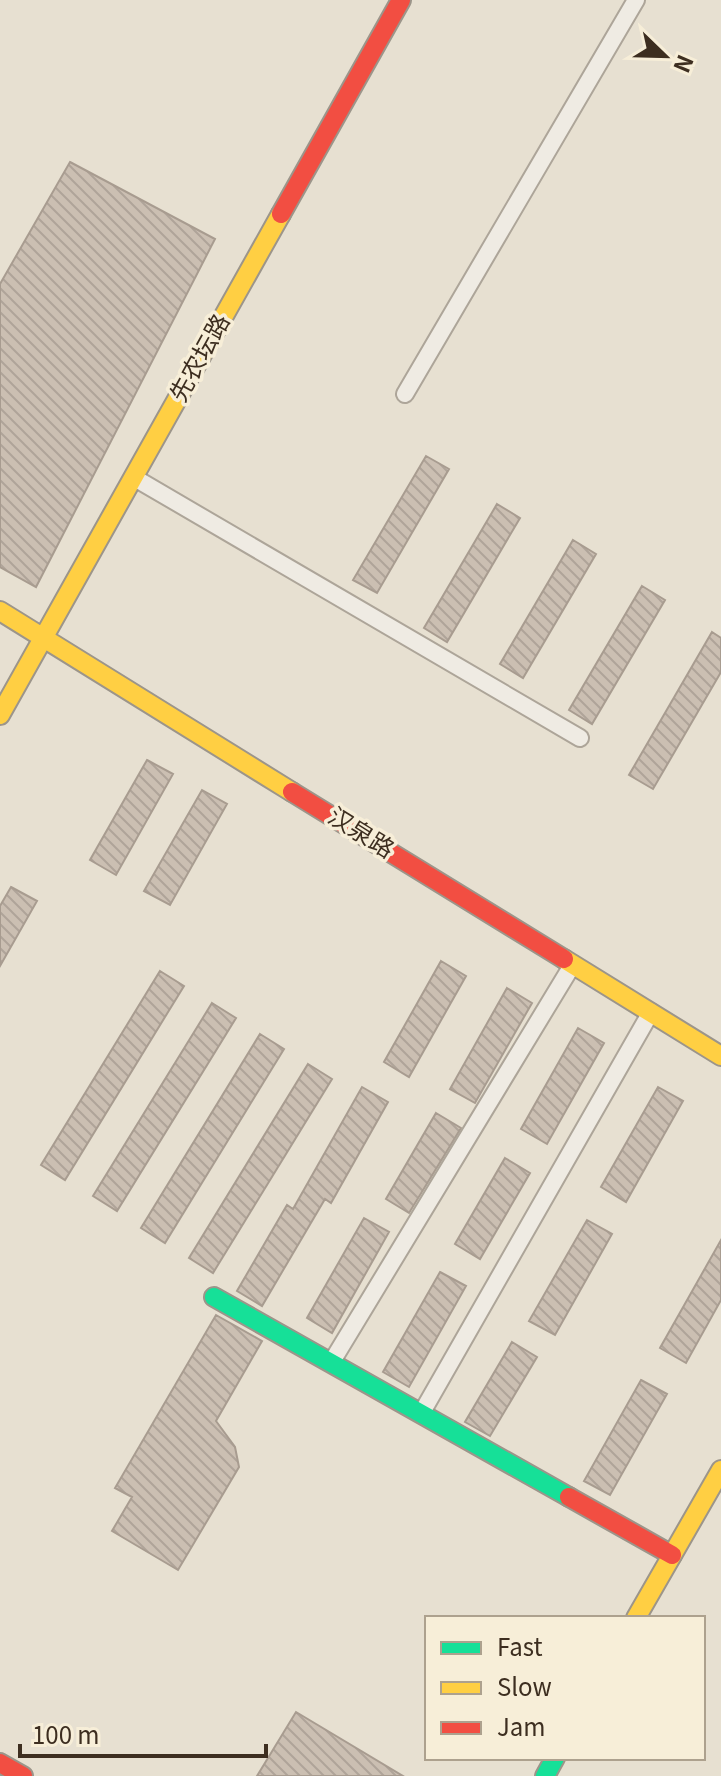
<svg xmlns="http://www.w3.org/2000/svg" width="721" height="1776" viewBox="0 0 721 1776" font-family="Georgia,'Noto Sans SC',serif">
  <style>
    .building { fill: url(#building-back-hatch); stroke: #a89c90; stroke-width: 2 }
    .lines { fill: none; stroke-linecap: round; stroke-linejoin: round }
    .street-casing { stroke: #ada599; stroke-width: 20 }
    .fast-casing { stroke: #9c958a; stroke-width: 22 }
    .slow-casing { stroke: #9c958a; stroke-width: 22 }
    .jam-casing { stroke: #9c958a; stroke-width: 22 }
    .street { stroke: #efebe3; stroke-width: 16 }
    .fast { stroke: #16e098; stroke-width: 18 }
    .slow { stroke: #ffcf43; stroke-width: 18 }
    .jam { stroke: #f24e42; stroke-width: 18 }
    .labels { text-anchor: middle; stroke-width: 7; stroke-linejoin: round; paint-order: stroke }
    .street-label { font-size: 24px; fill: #3d2e20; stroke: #f7eed8 }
  </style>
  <defs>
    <pattern id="building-back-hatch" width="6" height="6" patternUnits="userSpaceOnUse" patternTransform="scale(2)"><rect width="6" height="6" fill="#cbbfb2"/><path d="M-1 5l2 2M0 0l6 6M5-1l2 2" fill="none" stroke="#afa499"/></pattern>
  </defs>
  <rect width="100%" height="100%" fill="#e7e0d1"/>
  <path class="building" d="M70,162L215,239L36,587L0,567V284Z
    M426,456L449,469L377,593L353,580Z
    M497,504L520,518L447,642L424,628Z
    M573,540L596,554L523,678L500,664Z
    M642,586L665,600L592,724L569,710Z
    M712,632L721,638V672L653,789L629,775Z
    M147,760L173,774L116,875L90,860Z
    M202,790L227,804L170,905L144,891Z
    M11,887L37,901L0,966V906Z
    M441,961L466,976L409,1077L384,1062Z
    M160,971L184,986L65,1180L41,1165Z
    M507,988L532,1003L475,1103L450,1089Z
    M212,1003L236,1018L117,1211L93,1196Z
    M578,1028L604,1043L547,1144L521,1129Z
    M260,1034L284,1049L165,1243L141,1228Z
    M308,1064L332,1079L213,1273L189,1258Z
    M362,1087L388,1102L331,1203L325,1199L262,1306L237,1291L287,1205L293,1209Z
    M658,1087L683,1101L626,1202L601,1187Z
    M436,1113L461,1128L409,1213L386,1199Z
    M505,1158L530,1173L480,1259L455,1244Z
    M364,1218L389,1232L332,1333L307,1318Z
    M587,1220L612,1234L555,1335L529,1321Z
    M721,1240V1300L686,1363L660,1348Z
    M440,1272L466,1286L409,1387L383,1372Z
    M216,1315L262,1341L216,1421L235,1447L239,1467L178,1570L112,1531L132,1497L115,1488Z
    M512,1342L537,1357L490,1436L465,1422Z
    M641,1380L667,1394L610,1495L584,1481Z
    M296,1712L403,1776H257Z"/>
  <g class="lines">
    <defs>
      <path id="street" d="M405,394L636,0
        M133,477L580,738
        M331,1363L573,964
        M421,1414L651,1012"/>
      <path id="fast" d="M214,1297L569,1497
        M545,1776L555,1758"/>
      <path id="slow" d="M0,611L292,792
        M0,715L281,214
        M564,959L721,1056
        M636,1618L721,1470"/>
      <path id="jam" d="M281,214L401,0
        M292,792L564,959
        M569,1497L672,1555
        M0,1763L23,1776"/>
    </defs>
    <use href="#street" class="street-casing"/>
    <use href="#fast" class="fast-casing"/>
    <use href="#slow" class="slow-casing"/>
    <use href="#jam" class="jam-casing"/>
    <use href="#street" class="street"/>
    <use href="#fast" class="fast"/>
    <use href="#slow" class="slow"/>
    <use href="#jam" class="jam"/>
  </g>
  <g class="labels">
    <g class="street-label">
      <text transform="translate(200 358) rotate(-61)" y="8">先农坛路</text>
      <text transform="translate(361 833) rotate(32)" y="8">汉泉路</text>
    </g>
  </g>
  <rect x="425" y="1616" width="280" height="144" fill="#f7eed8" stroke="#ada18e" stroke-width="2"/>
  <rect x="441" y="1642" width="40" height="12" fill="#16e098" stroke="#ada18e" stroke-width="2"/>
  <text x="497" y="1656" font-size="24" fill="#3d2e20">Fast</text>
  <rect x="441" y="1682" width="40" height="12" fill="#ffcf43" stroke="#ada18e" stroke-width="2"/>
  <text x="497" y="1696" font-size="24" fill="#3d2e20">Slow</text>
  <rect x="441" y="1722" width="40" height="12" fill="#f24e42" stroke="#ada18e" stroke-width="2"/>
  <text x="497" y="1736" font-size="24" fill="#3d2e20">Jam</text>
  <g transform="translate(665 56) rotate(113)" stroke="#f7eed8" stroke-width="6" paint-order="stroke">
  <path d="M0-6L14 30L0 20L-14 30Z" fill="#3d2e20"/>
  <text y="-12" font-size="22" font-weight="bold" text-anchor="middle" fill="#3d2e20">N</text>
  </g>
  <path d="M20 1744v12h246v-12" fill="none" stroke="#3d2e20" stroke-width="4"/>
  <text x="32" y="1744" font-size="24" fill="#3d2e20" stroke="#f7eed8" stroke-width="6" paint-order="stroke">100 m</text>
</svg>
